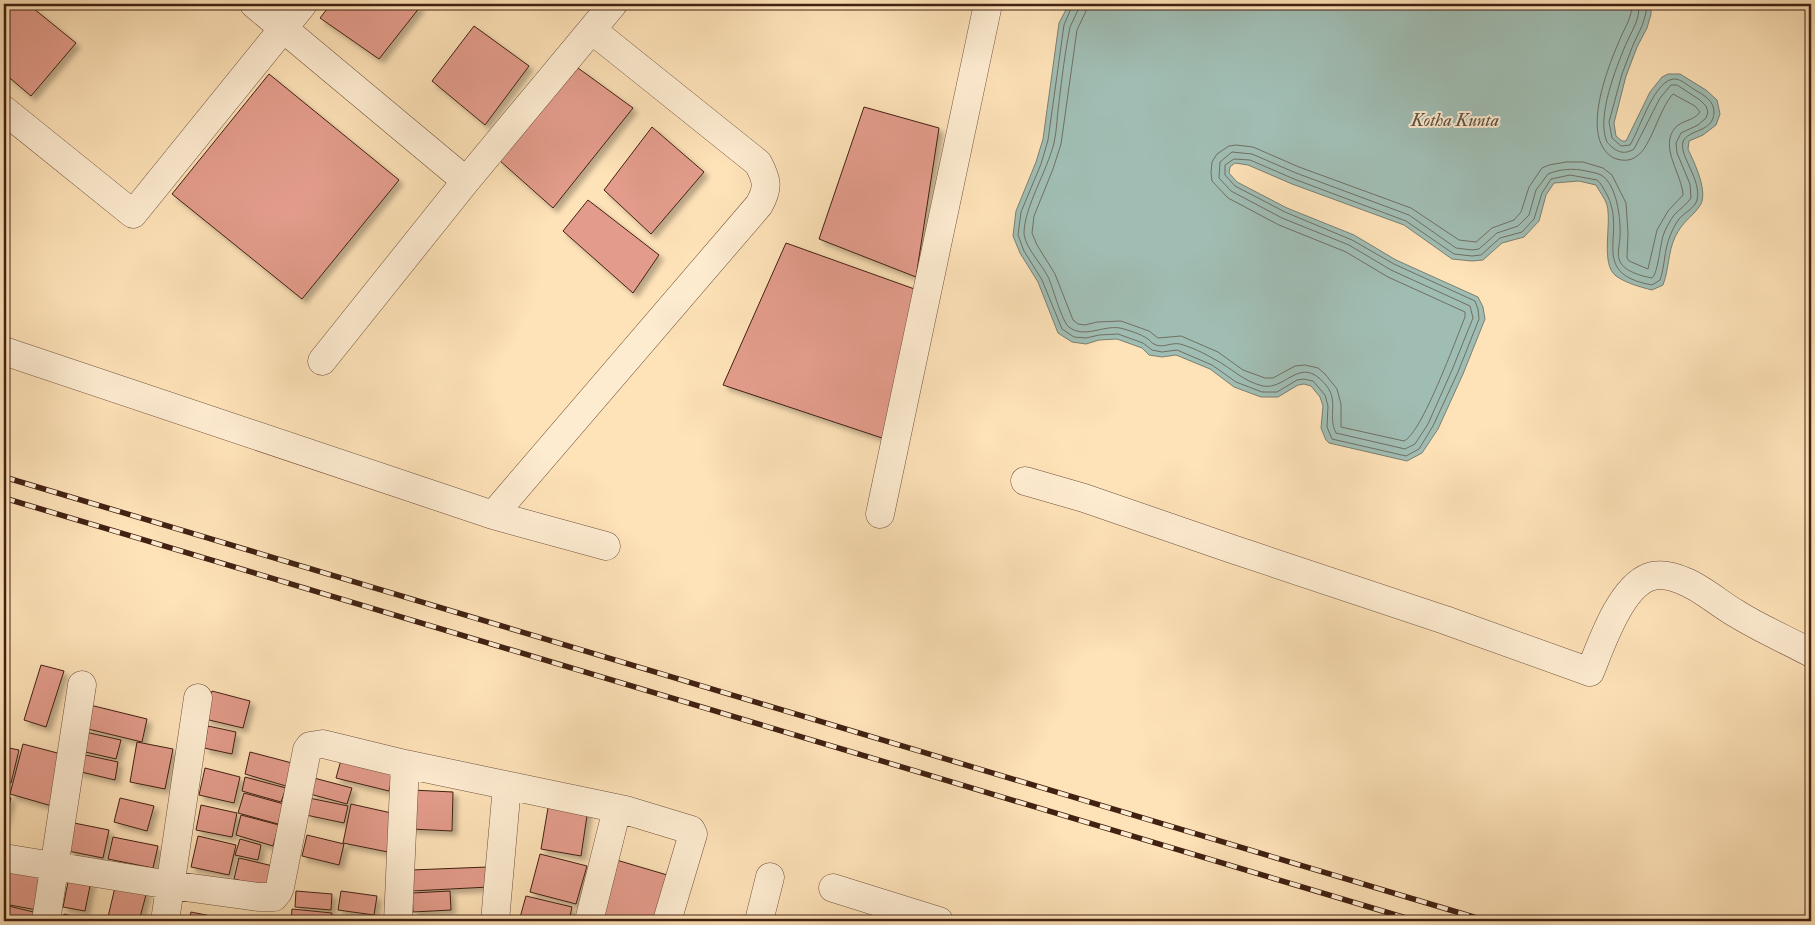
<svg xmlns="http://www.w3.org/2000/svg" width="1815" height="925" viewBox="0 0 1815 925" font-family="'IM FELL Double Pica',serif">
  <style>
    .water { fill: #a0bdb3; stroke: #7a7f73 }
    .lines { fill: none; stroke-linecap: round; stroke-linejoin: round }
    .shore { stroke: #706f62; stroke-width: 1 }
    .building { fill: #e39c8b; stroke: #412112; filter: url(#shadow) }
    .minor-casing { stroke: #70513c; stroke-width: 29 }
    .minor { stroke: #feecd1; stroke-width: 28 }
    .rail-casing { stroke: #412112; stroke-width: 5.5 }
    .rail { stroke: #feecd1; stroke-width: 4; stroke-dasharray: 11; stroke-linecap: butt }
    .labels { text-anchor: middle; stroke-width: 4; stroke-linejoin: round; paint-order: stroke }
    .water-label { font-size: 18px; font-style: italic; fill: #5e5042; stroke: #feecd1 }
  </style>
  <defs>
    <filter id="shadow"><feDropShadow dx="4.5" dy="4.5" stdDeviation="2.5" flood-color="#0004"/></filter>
  </defs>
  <rect width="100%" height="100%" fill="#fee2b8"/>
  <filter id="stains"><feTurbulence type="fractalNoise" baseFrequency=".004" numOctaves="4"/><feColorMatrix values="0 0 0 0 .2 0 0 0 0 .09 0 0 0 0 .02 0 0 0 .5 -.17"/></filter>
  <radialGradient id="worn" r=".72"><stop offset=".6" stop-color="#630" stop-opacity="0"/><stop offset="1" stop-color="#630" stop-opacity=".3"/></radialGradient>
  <path class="water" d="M1069,4H1651V14L1647,28L1637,47L1626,76L1614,123L1616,136L1622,141H1626L1650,92L1662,77L1668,74H1680L1706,90L1717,100L1720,114L1716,125L1703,135L1689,141L1688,149C1694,162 1710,194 1699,207C1690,219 1683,221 1675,237C1668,252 1669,269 1663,285L1652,290C1640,287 1626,283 1616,276C1600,264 1612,224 1607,205C1605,198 1599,191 1596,185L1579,181L1554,183L1546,195L1539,221L1524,237L1502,243L1483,260L1472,261L1452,259L1404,225L1292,184L1248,165L1235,163L1230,167L1229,173L1237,182L1287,208L1354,235L1396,260L1478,297L1483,307L1485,319L1463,374L1438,429L1422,453L1407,461L1329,443L1326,440L1321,428L1323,406L1320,397L1311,386L1304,384L1298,385L1278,397H1261L1234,387L1210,369L1176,355L1162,357L1149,355L1142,348L1117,339L1099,340L1086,344L1072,342L1058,333L1038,282L1020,253L1013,236L1016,211L1036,162L1043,139L1059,23Z"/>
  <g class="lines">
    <path class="shore" d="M1073,4L1064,25L1048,140L1041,164L1021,212L1018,235L1024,251L1042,280L1062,329L1074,337L1086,338L1099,335L1118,334L1143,343L1152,350L1162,352L1177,350L1212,365L1236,382L1262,392H1277L1297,380L1304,379L1313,381L1325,395L1328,406L1327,427L1332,439L1406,456L1419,449L1433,426L1458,372L1479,319L1478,309L1475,301L1394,264L1352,240L1285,212L1235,186L1225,175V165L1234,159L1250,160L1294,179L1406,221L1454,254L1472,256L1481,255L1500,238L1522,232L1534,219L1542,193L1551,179L1570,175L1597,180C1601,183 1603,188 1606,193C1629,233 1586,273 1652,285L1660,280C1665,266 1664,250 1670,236C1672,231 1675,224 1679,219C1684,213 1695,208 1697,200C1702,180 1679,156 1683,142C1687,129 1714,133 1714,112C1714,101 1704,95 1695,90C1690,87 1682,80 1676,79C1655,77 1640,129 1630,145L1621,146L1612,138L1609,122L1622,74L1633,45L1642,26L1646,13V4
      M1079,4L1078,10L1070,27C1065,52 1062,77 1059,102C1057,115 1057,130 1054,143C1047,171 1025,206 1024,232C1024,247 1043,265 1049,279C1053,288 1062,322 1069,327C1084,339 1103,325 1120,328C1128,330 1141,334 1148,339C1150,340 1151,343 1154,344C1162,349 1171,342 1180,344C1191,347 1204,353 1214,359C1232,368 1242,381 1263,386C1284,390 1298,360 1319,378C1343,398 1326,413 1336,433L1405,449L1415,444L1428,424L1452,370L1473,318L1470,306L1391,270L1349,245L1282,218L1231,191L1219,178L1220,162L1232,152L1252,154L1296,173L1409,215L1456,248L1472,250L1479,249L1497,233L1518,226L1529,215L1536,190L1548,174C1559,169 1574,168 1586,171C1591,172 1597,173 1601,175C1617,184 1621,220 1620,236C1620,243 1617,253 1619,259C1622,271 1641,276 1652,278C1658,273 1660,246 1663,236C1665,229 1670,221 1674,215C1680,209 1687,204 1691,198L1690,184L1677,153L1676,143L1681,133L1698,125L1706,118L1708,112L1706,106L1700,100L1677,85H1671L1660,98L1634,149C1623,156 1615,151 1607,142C1596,117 1616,68 1626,44C1632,30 1640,20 1639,4
      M1086,4V11L1077,30L1061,144L1053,169L1034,216L1032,233L1037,245L1055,274L1073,320L1078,324L1085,325L1097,322L1121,321L1149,331L1158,338L1181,336L1218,352L1243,370L1265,378H1273L1295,366L1305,365L1318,368L1325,374L1337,389L1341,404V427L1404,441C1422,433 1456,339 1465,317V312L1388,277L1346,252L1279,225L1228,198L1212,181L1211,173L1212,162L1217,154L1229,146L1236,145L1253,147L1299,167L1411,208L1459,240L1476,242L1492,228L1514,220L1521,212L1529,187L1542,168L1549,165L1566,162H1583L1603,168L1612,175L1626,203L1628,233L1627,258L1629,261L1648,269L1657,230L1668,211L1683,195C1682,174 1659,147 1675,128C1682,120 1694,121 1700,112L1695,106L1673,94C1659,109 1651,147 1637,156C1630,162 1619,161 1612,157C1580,136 1608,67 1620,39C1625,27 1632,18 1632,4"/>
  </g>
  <path class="building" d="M4,4H28L76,43L31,96L4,73Z
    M331,4H416L420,7L379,59L320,18Z
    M474,26L529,66L485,125L432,81Z
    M578,68L633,108L553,208L499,160Z
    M269,74L399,180L302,299L172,194Z
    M864,107L939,128L916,277L819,239Z
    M652,127L704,172L651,234L604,190Z
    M588,200L659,255L633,293L563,231Z
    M786,243L920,291L885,439L723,385Z
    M41,665L64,671L46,727L24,720Z
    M212,691L250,701L243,728L205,719Z
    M90,705L147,719L142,742L84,728Z
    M208,726L236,732L232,754L204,748Z
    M85,732L121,740L116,759L81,751Z
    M137,742L173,749L165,789L130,782Z
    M23,744L65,755L52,806L10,794Z
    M4,747L19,750L11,783L4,781Z
    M250,752L292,763L286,786L245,774Z
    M81,754L118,762L115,780L77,771Z
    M341,760L394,772L389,791L336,778Z
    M205,768L240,777L234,803L199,795Z
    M245,777L286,788L281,802L242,791Z
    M314,778L352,788L347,804L310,794Z
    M412,790L453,792L452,831L411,829Z
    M244,793L284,804L278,824L238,813Z
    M4,796L11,798L4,825Z
    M120,798L154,806L147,831L114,822Z
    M309,798L348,806L344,823L306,815Z
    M549,802L588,809L581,856L541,849Z
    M351,804L396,814L388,852L343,843Z
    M201,805L237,813L232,837L196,830Z
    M241,815L279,825L273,846L236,835Z
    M74,823L109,830L103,858L68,851Z
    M307,835L344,844L339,865L302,856Z
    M198,836L236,845L229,875L191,867Z
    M113,837L158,846L153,868L108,859Z
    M240,839L261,845L258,860L235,855Z
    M540,854L587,866L576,904L530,892Z
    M239,858L273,866L268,887L234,879Z
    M613,859L674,877L660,921H617L595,914Z
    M7,867L44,875L37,910L4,904V882Z
    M488,867L489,887L412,891L411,870Z
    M69,877L91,881L85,911L63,907Z
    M116,883L147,891L139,921H127L108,917Z
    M296,891L332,894L331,910L295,907Z
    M341,891L377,896L374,915L338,910Z
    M450,891L451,910L413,912L412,893Z
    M526,896L572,907L569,921H519Z
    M4,905L42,914L40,921H4Z
    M292,909L332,913L331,921H291Z
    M191,912L231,920L230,921H189Z
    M64,914L93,921H63Z"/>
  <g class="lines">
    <defs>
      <path id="minor" d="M254,4L466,181
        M4,110L133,214L303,4
        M4,351L493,515L606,546
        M322,361L466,181L613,4
        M1025,481L1084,498L1232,549L1445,620L1590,672C1601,645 1620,588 1649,577C1661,573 1675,577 1686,582C1703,589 1721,605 1737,614C1761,629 1787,640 1811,653
        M880,514L988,4
        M493,515L759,205C769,187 767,180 758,163L592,30
        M4,858L170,885L258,897H274L278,892L280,887L307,750L310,746L323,744L405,764L625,810L691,830L693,834L667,921
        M833,888L939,921
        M46,921L82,685
        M165,921L198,698
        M398,921L405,764
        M495,921L507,786
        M589,921L617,809
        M759,921L770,877"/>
    </defs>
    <use href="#minor" class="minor-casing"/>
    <use href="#minor" class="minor"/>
    <defs>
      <path id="rail" d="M4,477L1487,921
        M4,498L1416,921"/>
    </defs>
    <use href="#rail" class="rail-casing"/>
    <use href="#rail" class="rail"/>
  </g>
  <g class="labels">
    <g class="water-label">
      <text x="1455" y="126">Kotha Kunta</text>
    </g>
  </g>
  <rect width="1815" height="925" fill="none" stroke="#fee2b8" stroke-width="20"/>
  <rect x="5" y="5" width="1805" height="915" fill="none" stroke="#412112" stroke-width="2.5"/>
  <rect x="10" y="10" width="1795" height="905" fill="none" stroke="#412112"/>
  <rect width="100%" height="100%" filter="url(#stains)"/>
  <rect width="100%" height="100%" fill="url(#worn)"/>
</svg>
